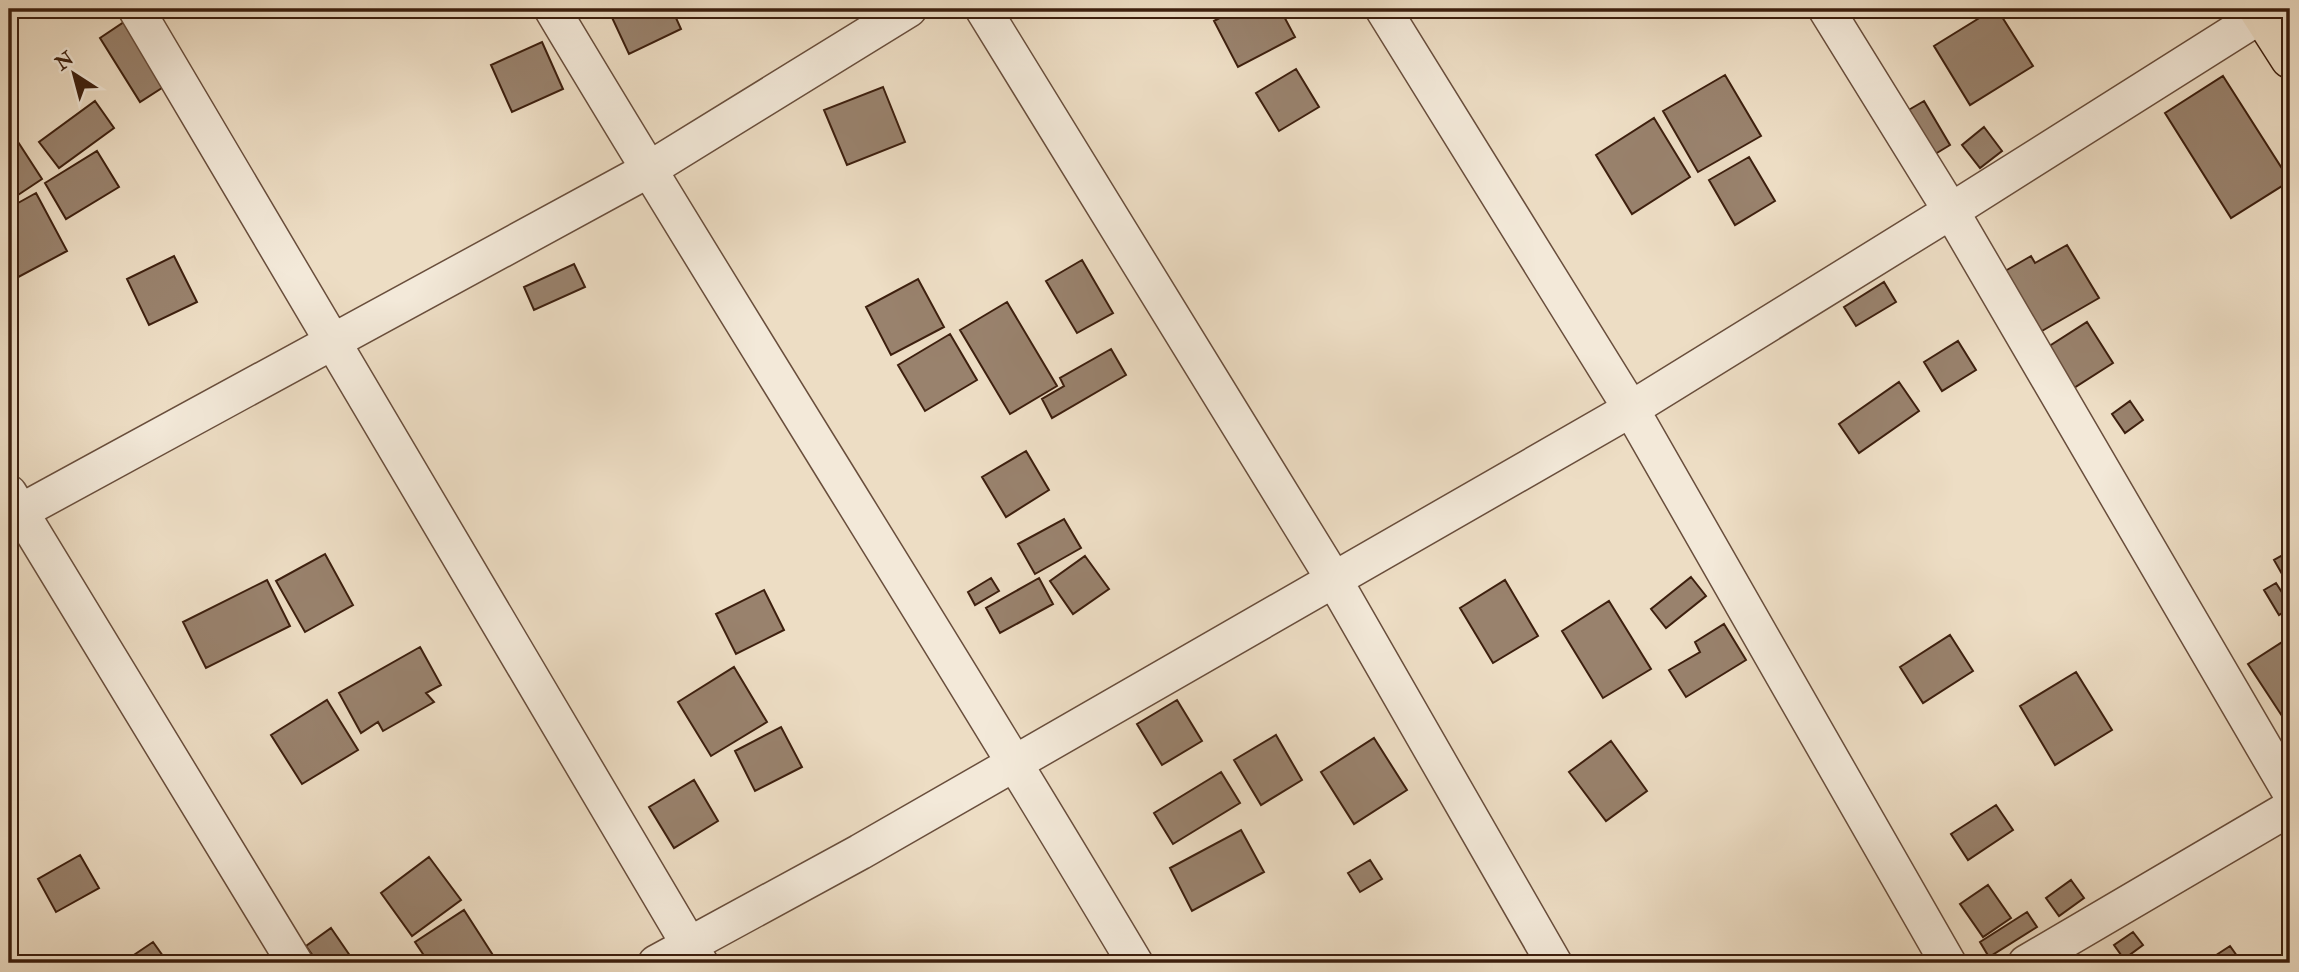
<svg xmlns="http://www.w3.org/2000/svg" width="2299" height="972" viewBox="0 0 2299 972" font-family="'IM FELL Double Pica',serif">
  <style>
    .building { fill: #99826d; stroke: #3d1f0e; stroke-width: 2 }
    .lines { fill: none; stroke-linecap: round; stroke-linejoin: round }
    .street-casing { stroke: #694e3c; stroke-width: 38 }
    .highway-casing { stroke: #3d1f0e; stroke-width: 41 }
    .street { stroke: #f3e9d9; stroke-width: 35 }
    .highway { stroke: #edddc4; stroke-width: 38 }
  </style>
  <rect width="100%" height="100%" fill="#edddc4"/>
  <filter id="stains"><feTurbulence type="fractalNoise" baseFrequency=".00286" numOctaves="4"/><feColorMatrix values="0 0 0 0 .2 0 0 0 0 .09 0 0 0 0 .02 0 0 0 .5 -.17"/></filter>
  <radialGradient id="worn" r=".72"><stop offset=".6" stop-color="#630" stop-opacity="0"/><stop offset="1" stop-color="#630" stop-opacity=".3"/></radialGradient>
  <path class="building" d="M608,9H672L681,29L629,54Z
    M1236,9H1280L1295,37L1238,67L1214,21Z
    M1994,9H1997L2033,66L1970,105L1934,46Z
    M124,22L165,86L140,102L100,38Z
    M542,42L563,89L512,112L491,65Z
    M1296,69L1319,107L1279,131L1256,93Z
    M1725,75L1761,136L1698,172L1663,111Z
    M2223,76L2290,181L2231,218L2165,113Z
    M883,87L905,142L847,165L824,110Z
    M95,101L114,128L59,168L39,142Z
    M1924,101L1950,145L1927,159L1900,115Z
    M1654,118L1690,177L1632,214L1596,155Z
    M1984,127L2002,151L1980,168L1962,145Z
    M9,128L42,179L9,201Z
    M97,151L119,187L66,219L45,183Z
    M1749,157L1775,201L1735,225L1709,180Z
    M36,193L67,251L9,282V208Z
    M2067,245L2099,298L2035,335L2000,274L2031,256L2035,263Z
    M174,256L197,302L149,325L127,279Z
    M1082,260L1113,313L1077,333L1046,281Z
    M574,264L585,287L534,310L524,287Z
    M918,279L944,327L891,355L866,307Z
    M1884,282L1896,302L1856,326L1844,307Z
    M1007,302L1057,386L1010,414L960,330Z
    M2087,322L2113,363L2066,393L2040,352Z
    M950,334L977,380L925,411L898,365Z
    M1958,341L1976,370L1942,391L1924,362Z
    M1111,349L1126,375L1052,418L1042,399L1064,386L1060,378Z
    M1899,382L1919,411L1859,453L1839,424Z
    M2130,401L2143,420L2125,433L2112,414Z
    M1026,451L1049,490L1006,517L982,477Z
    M1064,519L1081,548L1035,574L1018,544Z
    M2290,551V588L2274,560Z
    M325,554L353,605L305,632L276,581Z
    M1085,556L1109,589L1073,614L1050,581Z
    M1691,577L1706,596L1666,628L1651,609Z
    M991,578L999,591L975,605L968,592Z
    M1039,578L1053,604L1000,633L986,608Z
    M267,580L290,626L206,668L183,622Z
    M1505,580L1538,636L1493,663L1460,608Z
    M2276,583L2290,605V608L2279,615L2264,590Z
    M764,590L784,630L736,654L716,614Z
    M1609,601L1651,669L1603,698L1562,631Z
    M1724,624L1746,660L1686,697L1669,670L1700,652L1695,642Z
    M1950,635L1973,671L1923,703L1900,667Z
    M2290,637V711L2282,716L2248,664Z
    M420,647L441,685L426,693L434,702L383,731L378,722L361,733L339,693Z
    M734,667L767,722L711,756L678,702Z
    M2076,672L2112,730L2055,765L2020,706Z
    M327,700L358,750L302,784L271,735Z
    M1177,700L1202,741L1162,765L1137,724Z
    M781,727L802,767L755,791L735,751Z
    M1276,735L1302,780L1261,805L1234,760Z
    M1374,738L1407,790L1354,824L1321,772Z
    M1611,741L1647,791L1606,821L1569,772Z
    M1221,772L1240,803L1173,844L1154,813Z
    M694,780L718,821L674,848L649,807Z
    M1996,805L2013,830L1968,860L1951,834Z
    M1241,830L1264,872L1192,911L1170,868Z
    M80,855L99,888L56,912L38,879Z
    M429,857L461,900L412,936L381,893Z
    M1370,860L1382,879L1360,892L1348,873Z
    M2071,880L2084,898L2059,916L2046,898Z
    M1988,885L2011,918L1983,937L1960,904Z
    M464,910L498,963H429L415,942Z
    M2027,912L2037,927L1989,957L1980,942Z
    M331,928L355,963H318L306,946Z
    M2133,932L2143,945L2124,959L2114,945Z
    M153,942L168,963H122Z
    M2230,946L2242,963H2204Z"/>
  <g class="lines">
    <defs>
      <path id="street" d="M136,9L700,963
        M552,9C743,329 945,643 1135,963
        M983,9L1333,578L1554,963
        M1383,9L1631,409L1948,963
        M1826,9L1951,211L2290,792
        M9,493L295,963
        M9,518L648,170L909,9
        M656,963L860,852L1631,409L1951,211L2271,9
        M2026,963L2290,808"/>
      <path id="highway" d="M2258,9L2290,59"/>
    </defs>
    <use href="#street" class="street-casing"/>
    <use href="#highway" class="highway-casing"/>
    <use href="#street" class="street"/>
    <use href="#highway" class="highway"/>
  </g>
  <rect width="2299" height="972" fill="none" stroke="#edddc4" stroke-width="35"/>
  <rect x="10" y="10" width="2278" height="951" fill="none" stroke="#3d1f0e" stroke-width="3.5"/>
  <rect x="18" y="18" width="2264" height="937" fill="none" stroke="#3d1f0e" stroke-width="2"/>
  <g transform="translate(74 74) rotate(324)" stroke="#f3e9d9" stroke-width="5" paint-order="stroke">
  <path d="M0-5L12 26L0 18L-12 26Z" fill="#3d1f0e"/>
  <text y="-10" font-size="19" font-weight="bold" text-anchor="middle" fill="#3d1f0e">N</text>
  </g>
  <rect width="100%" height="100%" filter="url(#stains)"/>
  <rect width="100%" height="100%" fill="url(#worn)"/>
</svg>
